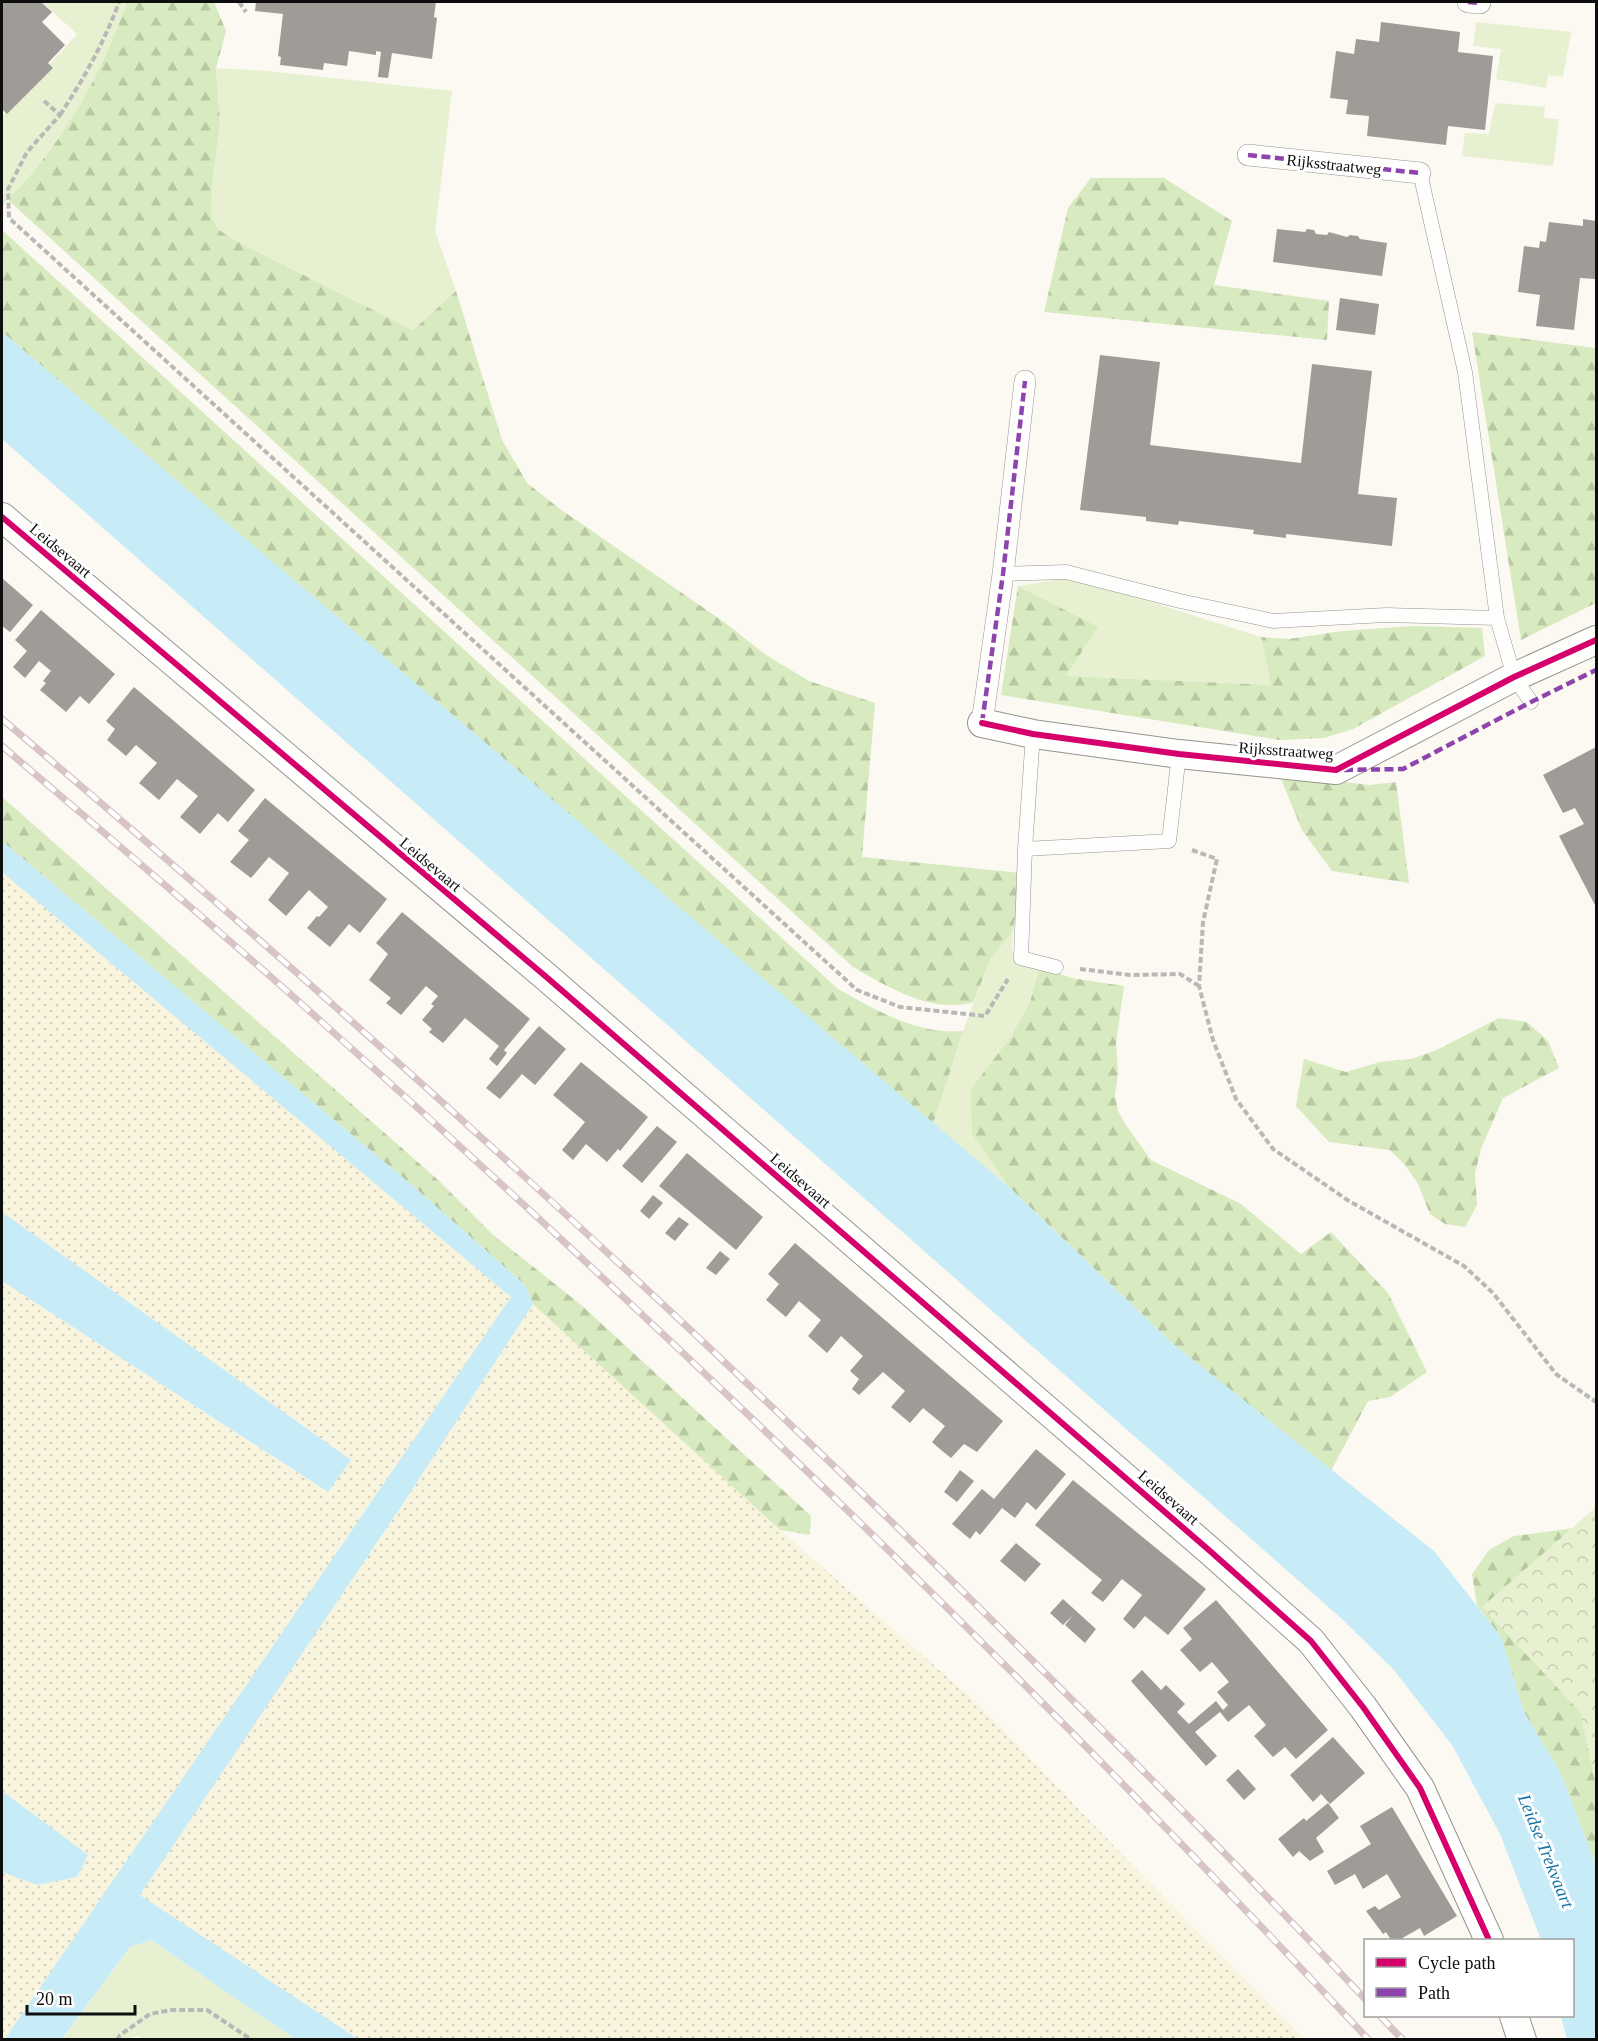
<svg xmlns="http://www.w3.org/2000/svg" width="1598" height="2041" viewBox="0 0 1598 2041" font-family="Georgia,serif">
  <style>
    .farmland { fill: url(#farmland-dots) }
    .grass { fill: #e7f1d1 }
    .forest { fill: url(#forest-firs) }
    .park { fill: url(#park-crowns) }
    .water { fill: #c7ebf7 }
    .building { fill: #9f9c98 }
    .lines { fill: none; stroke-linecap: round; stroke-linejoin: round }
    .service-casing { stroke: #959491; stroke-width: 15 }
    .pedestrian-casing { stroke: #959491; stroke-width: 22 }
    .minor-casing { stroke: #959491; stroke-width: 30 }
    .path { stroke: #b8b8b6; stroke-width: 4; stroke-dasharray: 6 3; stroke-linecap: butt }
    .service { stroke: #fefefd; stroke-width: 14 }
    .pedestrian { stroke: #fefefd; stroke-width: 21 }
    .minor { stroke: #fefefd; stroke-width: 28 }
    .rail-casing { stroke: #d8c4c6; stroke-width: 7 }
    .rail { stroke: #fff; stroke-width: 4.5; stroke-dasharray: 14; stroke-linecap: butt }
    .quiet { stroke: #8e44ad; stroke-width: 4.5; stroke-dasharray: 9 4.5; stroke-linecap: butt }
    .cycleway-casing { stroke: #fff; stroke-width: 10 }
    .cycleway { stroke: #d6006c; stroke-width: 6 }
    .labels { text-anchor: middle; stroke-width: 6; stroke-linejoin: round; paint-order: stroke }
    .street-label { font-size: 16px; fill: #0e0e0e; stroke: #fff }
    .water-label { font-size: 18px; font-style: italic; fill: #1173a5; stroke: #fff }
  </style>
  <defs>
    <pattern id="farmland-dots" width="8" height="8" patternUnits="userSpaceOnUse" patternTransform="scale(1.5)"><rect width="8" height="8" fill="#f8f4de"/><path d="M2 2h.1M6 6h.1" fill="none" stroke="#d3d0bd" stroke-width="1.8" stroke-linecap="round"/></pattern>
    <pattern id="forest-firs" width="22" height="20" patternUnits="userSpaceOnUse" patternTransform="scale(1.5)"><rect width="22" height="20" fill="#d8eabf"/><path d="M5 1l3.5 6h-7zM16 11l3.5 6h-7z" fill="#b8c8a3"/></pattern>
    <pattern id="park-crowns" width="20" height="18" patternUnits="userSpaceOnUse" patternTransform="scale(1.5)"><rect width="20" height="18" fill="#e7f1d1"/><path d="M2 6a3 3 0 1 1 6 0M12 15a3 3 0 1 1 6 0" fill="none" stroke="#c5cdb2"/></pattern>
  </defs>
  <rect width="100%" height="100%" fill="#fbf9f2"/>
  <path class="farmland" d="M2,872L511,1297L5,2040L2,2039V1872L37,1885L77,1877L88,1855L2,1791V1281L327,1492L351,1460L2,1212Z
    M533,1304L780,1530L979,1705L1134,1867L1304,2039H358L140,1895L400,1508Z"/>
  <path class="grass" d="M42,2H127C101,80 59,147 2,207V117L77,34Z
    M1476,22L1571,32L1563,77L1548,75L1546,88L1496,79L1501,49L1473,46Z
    M216,68L269,71L452,91L435,231L456,291L413,330L234,240L218,229L211,217L212,186L220,122Z
    M1495,103L1545,107L1544,118L1559,119L1553,166L1462,156L1465,133L1489,134Z
    M1073,577L1261,637L1271,685L1066,676L1097,627L1018,586Z
    M1013,931L1012,951L1024,960L1040,966L1030,1002L1010,1038L972,1134L1010,1188L933,1124L963,1031L991,958Z
    M151,1940L295,2039L146,2040L138,2036L124,2040H62L130,1947Z"/>
  <path class="forest" d="M127,2H214L226,31L216,68L220,122L212,186L211,217L218,229L234,240L413,330L456,291L502,440L527,483L560,509L724,622L766,655L809,681L875,703L862,857L1021,873L1013,931L991,958L973,1003C966,1004 957,1005 950,1005C917,1005 881,983 853,967L8,200C62,144 102,75 127,2Z
    M1091,178H1164L1232,221L1214,285L1329,301L1327,340L1044,312L1068,208Z
    M2,230L838,989C876,1010 917,1035 963,1031L933,1124L2,332Z
    M1472,332L1596,348V603L1521,640Z
    M1018,586L1098,627L1066,676L1271,685L1261,637L1289,639L1342,631L1413,626L1482,628L1485,656L1353,729L1324,738L1280,740L1001,695Z
    M1279,774L1369,785L1396,782L1409,883L1332,871L1302,830Z
    M2,797L437,1179L492,1234L580,1304L811,1516L810,1535L780,1530L533,1304L525,1285L414,1187L2,841Z
    M1040,966L1071,978L1124,986L1116,1043L1118,1073L1115,1095L1118,1111L1126,1125L1151,1160L1241,1204L1301,1254L1331,1232L1388,1293L1427,1372L1390,1397L1368,1401L1331,1471L1173,1344L1010,1188L972,1134L971,1089L1010,1038L1030,1002Z
    M1499,1018L1527,1022L1548,1041L1559,1068L1503,1098L1481,1149L1475,1173L1477,1205L1465,1227L1445,1224L1430,1214L1418,1184L1405,1165L1390,1150L1329,1142L1296,1106L1304,1059L1346,1072L1380,1062L1411,1059L1437,1050Z
    M1596,1505V1865L1561,1774L1524,1712L1501,1637L1477,1605L1472,1574L1489,1550L1514,1536L1575,1528L1593,1511Z"/>
  <path class="park" d="M1596,1507V1786L1580,1712L1482,1607Z"/>
  <path class="water" d="M2,332L1010,1188L1173,1344L1434,1551L1501,1637L1524,1712L1561,1774L1596,1865V2039H1567L1561,2016H1572V1940H1541L1500,1834L1452,1745L1394,1670L1342,1619L2,439Z
    M2,841L414,1187L525,1285L533,1304L400,1508L140,1895L358,2039H295L151,1940L130,1947L62,2039H5L511,1297L2,872Z
    M2,1212L351,1460L328,1492L2,1281Z
    M2,1791L88,1855L77,1877L37,1885L2,1872Z"/>
  <path class="building" d="M2,2H41L52,12L42,22L65,45L48,63L53,68L7,114L2,109Z
    M256,2H436L434,17L437,18L432,59L392,53L388,78L378,77L381,52L376,51V55L349,51L347,66L324,63L323,70L280,65L281,57L278,56L283,14L255,11Z
    M1381,22L1460,32L1458,52L1493,56L1485,130L1448,126L1446,145L1367,136L1369,116L1346,114L1348,100L1330,98L1336,51L1354,54L1356,39L1379,42Z
    M1583,219L1596,221V279L1580,278L1574,330L1536,326L1540,295L1518,292L1524,246L1539,248L1540,241L1546,242L1549,222L1583,226Z
    M1277,229L1305,232L1307,229L1314,230L1316,234L1327,235L1329,232L1347,237L1350,235L1358,236L1360,239L1387,243L1382,276L1273,262Z
    M1340,298L1379,304L1375,335L1336,330Z
    M1100,355L1160,362L1150,445L1301,463L1312,364L1372,371L1358,494L1397,498L1392,546L1286,534V538L1253,534L1254,530L1179,521L1178,525L1146,521V517L1080,510Z
    M2,578L33,605L10,632L2,626Z
    M41,610L115,674L89,704L80,696L66,712L40,690L46,683L43,681L51,671L39,661L25,678L13,667L27,651L15,640Z
    M134,687L255,790L228,822L218,813L200,834L180,817L198,796L177,779L159,800L139,783L157,763L136,745L126,756L107,740L115,729L106,721Z
    M1596,747V907L1559,836L1584,824L1575,808L1563,813L1543,775Z
    M265,798L387,899L360,933L349,924L330,947L307,928L317,916L319,917L328,907L309,890L286,916L268,900L289,873L269,857L251,878L230,862L249,840L238,831Z
    M402,912L530,1019L504,1050L507,1053L497,1066L489,1059L499,1046L465,1018L443,1043L429,1032L432,1029L422,1020L434,1006L431,1004L438,996L426,986L401,1015L386,1003L391,998L369,980L388,954L376,943Z
    M539,1026L566,1049L535,1085L522,1074L500,1099L486,1088Z
    M581,1062L648,1117L620,1151L618,1149L607,1162L586,1144L573,1160L562,1150L585,1122L553,1095Z
    M657,1126L677,1142L642,1183L622,1166Z
    M687,1153L763,1217L736,1250L659,1186Z
    M653,1195L663,1203L649,1219L640,1211Z
    M679,1217L689,1224L675,1241L665,1233Z
    M795,1243L1003,1421L977,1452L964,1444L951,1458L941,1450L932,1442L945,1426L923,1408L910,1423L891,1407L905,1391L883,1372L859,1395L852,1389L859,1379L850,1371L863,1356L841,1336L827,1353L808,1336L821,1320L799,1301L786,1317L766,1300L779,1284L768,1274Z
    M720,1251L730,1259L716,1275L706,1268Z
    M1036,1449L1066,1474L1036,1510L1027,1502L1015,1518L1002,1508L980,1535L976,1531L970,1539L952,1524L982,1489L994,1499Z
    M960,1470L974,1481L957,1502L944,1492Z
    M1073,1480L1206,1589L1168,1635L1145,1616L1134,1629L1123,1619L1142,1595L1122,1579L1103,1602L1091,1593L1102,1580L1035,1525Z
    M1016,1543L1041,1564L1025,1582L1000,1561Z
    M1063,1599L1096,1629L1085,1643L1065,1625L1073,1615L1063,1625L1050,1613Z
    M1216,1600L1328,1730L1296,1759L1285,1747L1273,1757L1254,1736L1266,1725L1249,1705L1228,1722L1220,1712L1195,1732L1217,1756L1206,1766L1131,1681L1142,1670L1161,1690L1166,1685L1185,1704L1177,1712L1189,1724L1216,1701L1223,1710L1228,1705L1217,1692L1229,1682L1212,1662L1200,1672L1180,1650L1192,1639L1183,1628Z
    M1333,1737L1365,1773L1330,1804L1321,1794L1313,1802L1290,1775Z
    M1238,1769L1256,1789L1244,1800L1226,1780Z
    M1328,1803L1339,1818L1316,1838L1324,1852L1310,1861L1299,1851L1293,1857L1278,1839L1304,1818L1306,1821Z
    M1392,1807L1457,1916L1424,1936L1420,1928L1399,1940H1391L1386,1932L1383,1934L1366,1911L1375,1906L1379,1910L1401,1897L1387,1874L1363,1889L1355,1874L1335,1885L1327,1871L1371,1844L1360,1826Z"/>
  <g class="lines">
    <defs>
      <path id="service" d="M1420,173L1465,372L1497,618
        M1003,574L1066,572L1180,601L1273,621L1386,615L1497,618L1514,677L1531,702
        M1025,849L1033,734
        M1056,967L1021,958L1025,849L1169,841L1179,754"/>
      <path id="pedestrian" d="M1468,2L1480,3
        M1248,155L1420,173
        M982,723L1003,574L1025,381"/>
      <path id="minor" d="M2,517L544,975L1210,1551L1311,1641L1363,1707L1420,1788L1489,1940
        M982,723L1033,734L1179,754L1336,770L1514,677L1596,640
        M1514,2016L1522,2040"/>
    </defs>
    <use href="#service" class="service-casing"/>
    <use href="#pedestrian" class="pedestrian-casing"/>
    <use href="#minor" class="minor-casing"/>
    <path class="path" d="M239,2L246,12
      M44,101L60,115L27,152L8,189L9,218L857,990L900,1007L985,1016L1008,979
      M60,115C84,78 104,43 119,2
      M1192,850L1217,859L1203,922L1199,986L1213,1040L1236,1099L1273,1149L1349,1201L1464,1266L1493,1293L1556,1374L1596,1402
      M1080,969L1130,975L1180,974L1199,986
      M117,2040L120,2035L150,2014L171,2010H207L252,2040"/>
    <use href="#service" class="service"/>
    <use href="#pedestrian" class="pedestrian"/>
    <use href="#minor" class="minor"/>
    <defs>
      <path id="rail" d="M2,719C352,1014 691,1321 1016,1644C1134,1761 1252,1879 1366,2000
        M2,746C110,838 218,929 324,1024C687,1347 1036,1686 1369,2040
        M1380,2016L1403,2040"/>
    </defs>
    <use href="#rail" class="rail-casing"/>
    <use href="#rail" class="rail"/>
    <path class="quiet" d="M1468,2L1480,3
      M1248,155L1420,173
      M982,723L1003,574L1025,381
      M1344,770L1403,769L1531,702L1596,670"/>
    <defs>
      <path id="cycleway" d="M2,517L544,975L1210,1551L1311,1641L1363,1707L1420,1788L1489,1940
        M982,723L1033,734L1179,754L1336,770L1514,677L1596,640"/>
    </defs>
    <use href="#cycleway" class="cycleway-casing"/>
    <use href="#cycleway" class="cycleway"/>
  </g>
  <g class="labels">
    <g class="street-label">
      <text transform="translate(1334 164) rotate(6)" y="6">Rijksstraatweg</text>
      <text transform="translate(61 550) rotate(40)" y="6">Leidsevaart</text>
      <text transform="translate(1286 750) rotate(4)" y="6">Rijksstraatweg</text>
      <text transform="translate(431 864) rotate(40)" y="6">Leidsevaart</text>
      <text transform="translate(801 1180) rotate(41)" y="6">Leidsevaart</text>
      <text transform="translate(1169 1497) rotate(41)" y="6">Leidsevaart</text>
    </g>
    <g class="water-label">
      <text transform="translate(1546 1851) rotate(68)" y="6">Leidse Trekvaart</text>
    </g>
  </g>
  <rect width="1598" height="2041" fill="none" stroke="#0e0e0e" stroke-width="6"/>
  <rect x="1364" y="1939" width="210" height="78" fill="#ffffff" stroke="#9f9f9f" stroke-width="1.5"/>
  <rect x="1376" y="1958" width="30" height="9" fill="#d6006c" stroke="#9f9f9f" stroke-width="1.5"/>
  <text x="1418" y="1969" font-size="18" fill="#0e0e0e">Cycle path</text>
  <rect x="1376" y="1988" width="30" height="9" fill="#8e44ad" stroke="#9f9f9f" stroke-width="1.5"/>
  <text x="1418" y="1999" font-size="18" fill="#0e0e0e">Path</text>
  <path d="M27 2005v9h108v-9" fill="none" stroke="#0e0e0e" stroke-width="3"/>
  <text x="36" y="2005" font-size="18" fill="#0e0e0e" stroke="#ffffff" stroke-width="4.5" paint-order="stroke">20 m</text>
</svg>
